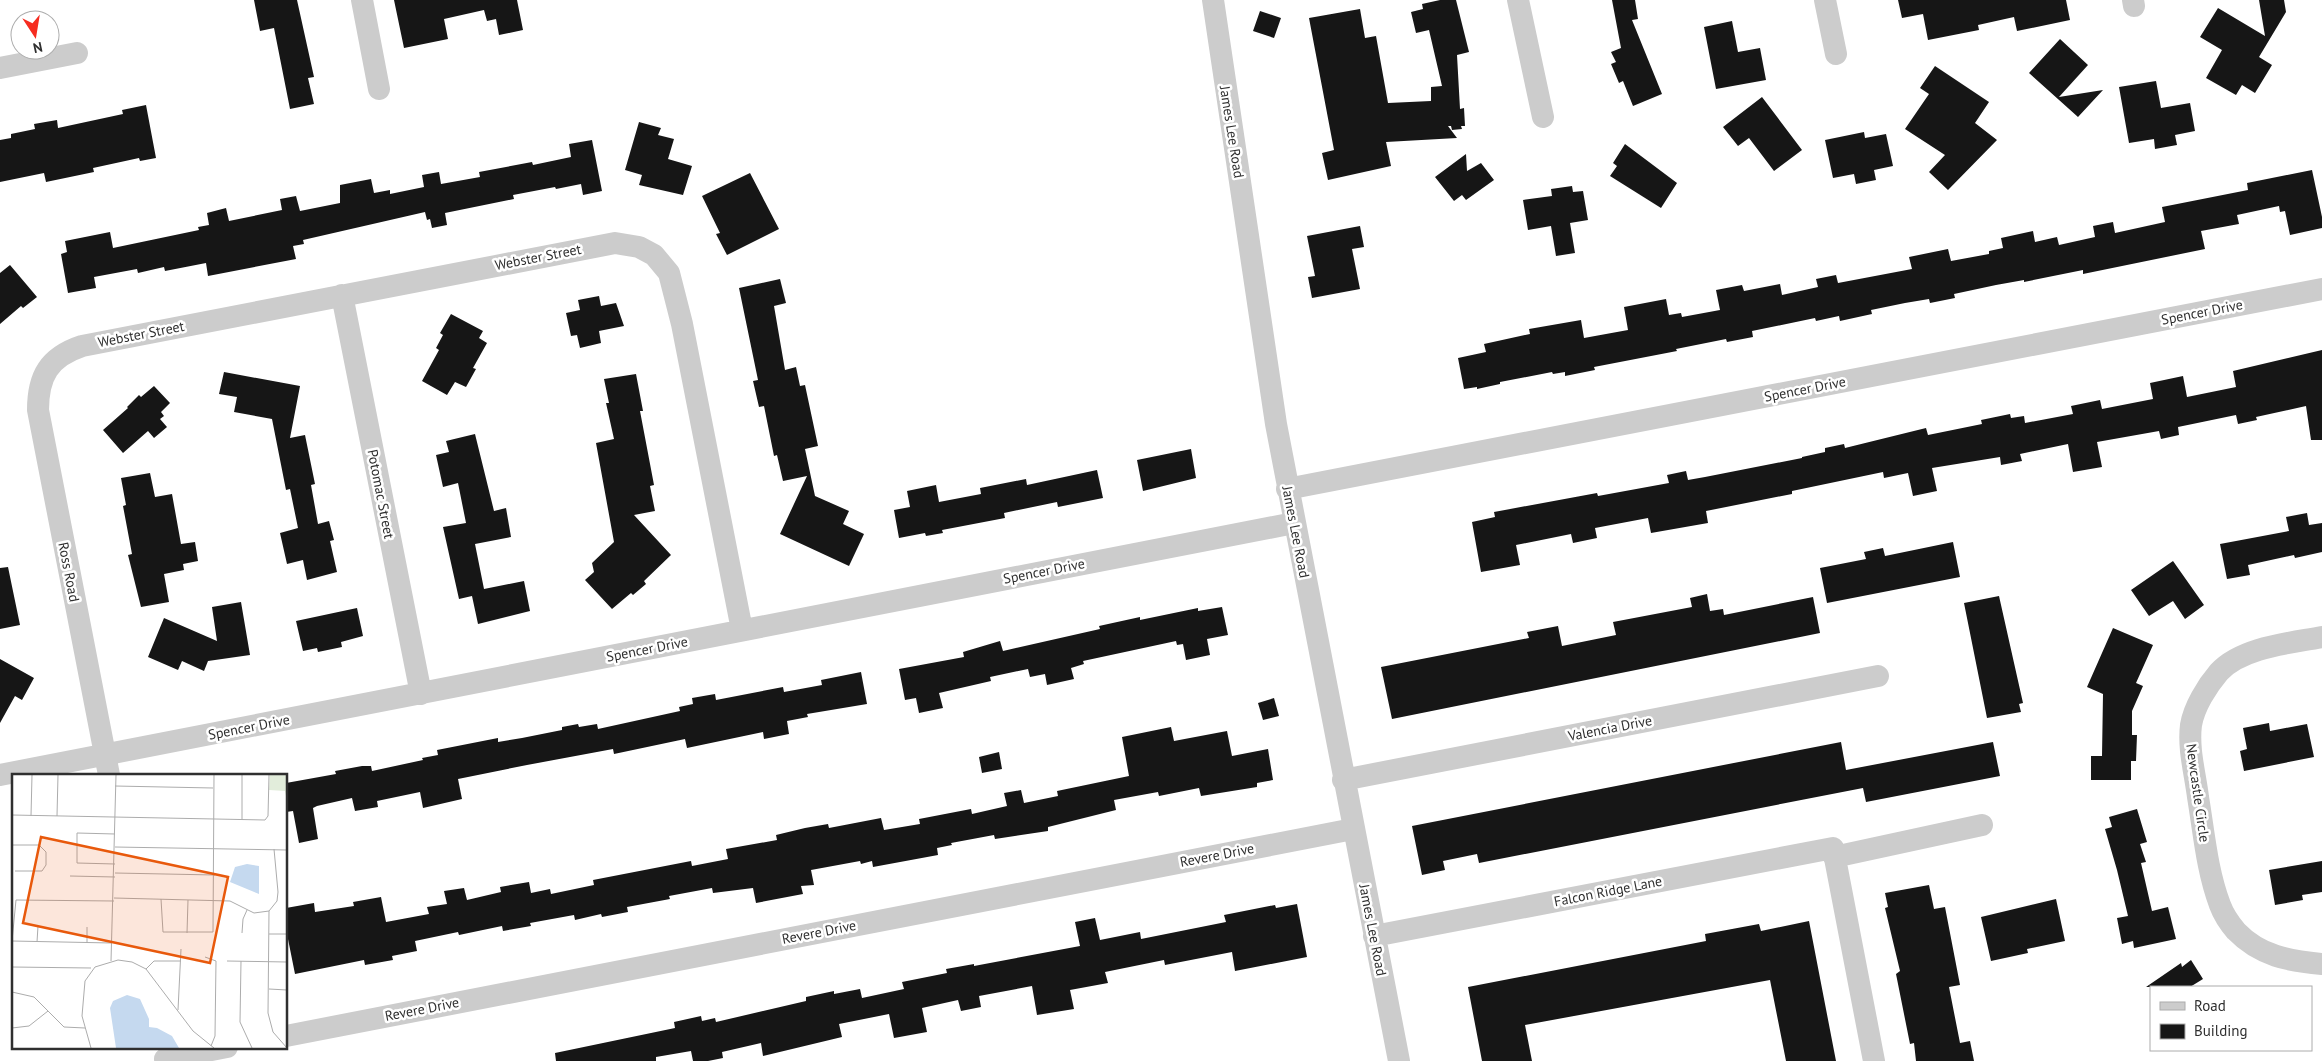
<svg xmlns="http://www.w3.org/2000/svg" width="2322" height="1061" viewBox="0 0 2322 1061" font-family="'PT Sans',sans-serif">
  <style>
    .building { fill: #161616 }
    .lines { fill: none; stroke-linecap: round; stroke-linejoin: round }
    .minor { stroke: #ccc; stroke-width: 22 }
    .labels { text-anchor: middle; stroke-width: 5; stroke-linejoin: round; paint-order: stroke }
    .street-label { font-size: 14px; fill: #2f2f2f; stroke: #fff }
    .inset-road { fill: none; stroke: #acacac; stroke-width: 1 }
    .view { fill: #e8590c; fill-opacity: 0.15; stroke: #e8590c; stroke-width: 2.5 }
    .inset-edge { fill: none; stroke: #2f2f2f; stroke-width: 2.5 }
  </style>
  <rect width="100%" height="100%" fill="#fff"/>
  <path class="building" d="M254,0H297L314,77L308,78L314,104L290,109L274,28L260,31Z
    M394,0H517L523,30L499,35L496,19L487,21L484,10L444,19L448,39L404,48Z
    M1440,0H1456L1469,52L1457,55L1460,109L1464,108L1465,126H1461L1462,129L1452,130L1451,126H1448L1457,138L1386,142L1391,166L1328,180L1322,153L1334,150L1309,18L1360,9L1365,38L1376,36L1388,103L1431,101V87L1442,86L1429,30L1416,33L1411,12L1423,9L1422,4Z
    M1612,0H1635L1638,19L1632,20L1662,94L1633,106L1623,81L1619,83L1611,64L1616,62L1611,52L1621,48Z
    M1898,0H2066L2070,20L2017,31L2014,17L1978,25L1979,30L1928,40L1923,14L1902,18Z
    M2259,0H2284L2286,12L2259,57L2272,65L2255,93L2242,85L2236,95L2206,78L2222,50L2200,37L2218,8L2265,36Z
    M1260,11L1281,18L1274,38L1253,31Z
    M1732,21L1738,52L1760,48L1766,80L1716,89L1704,27Z
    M2060,39L2088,65L2059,97L2103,90L2078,117L2029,73Z
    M1935,66L1989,102L1975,123L1997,140L1948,190L1929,172L1945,155L1905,129L1929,94L1920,88Z
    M2156,81L2161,108L2190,103L2195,131L2175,135L2177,145L2155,149L2154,139L2129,143L2119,87Z
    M1762,97L1802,150L1774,171L1749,138L1738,146L1723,127Z
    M146,105L156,158L140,161L139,158L93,168L94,172L46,182L44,173L0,182V140L11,138V134L35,129L34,124L57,120L58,128L123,114L122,110Z
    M639,122L661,128L658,135L674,139L668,159L692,166L683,195L639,185L642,175L625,170Z
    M1864,132L1865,138L1886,134L1893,166L1874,170L1876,180L1856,184L1854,174L1833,178L1825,140Z
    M592,140L602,191L583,195L581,184L556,189L555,187L513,195L514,199L445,213L447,225L432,228L430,219L427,220L425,212L303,240L304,244L293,246L296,259L208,276L206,263L165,271L164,267L138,273L137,269L94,277L96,288L68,293L61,254L67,252L65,241L110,232L113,248L199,230L198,227L209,225L207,213L226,208L229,221L282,210L280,199L296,196L300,211L340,203V185L371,179L374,193L390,190V194L424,187L422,175L439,172L441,184L480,177L479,172L532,162L533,165L571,157L569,144Z
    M1625,144L1677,183L1661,208L1610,176L1617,166L1613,163Z
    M1466,154L1467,171L1481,163L1494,180L1466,200L1462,195L1454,201L1435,177Z
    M2312,170L2322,217V228L2290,235L2285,211L2280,212L2279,206L2237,215L2239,224L2201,231L2205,249L2083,274V270L2024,282V280L1996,285L1954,294L1955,298L1930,303L1929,299L1905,303L1871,310L1872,314L1840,321L1839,316L1816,321L1815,318L1752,331L1753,337L1727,342L1726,339L1676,349L1677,351L1594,367L1595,370L1565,376V372L1553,374L1552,372L1500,382V384L1477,389V387L1464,389L1458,358L1486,352L1484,344L1530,334L1529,329L1581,320L1584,338L1628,330L1624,307L1666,299L1669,315L1681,313L1682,317L1720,310L1716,290L1742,285L1744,291L1780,284L1782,295L1818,287L1816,279L1836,275L1838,283L1912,269L1909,257L1948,249L1951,261L1989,254V251L2003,248L2001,238L2033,231L2035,242L2057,237L2059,245L2095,237L2093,226L2113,222L2115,233L2165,222L2162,207L2248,190L2247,183Z
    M750,173L779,229L727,255L716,234L720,233L702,196Z
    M1572,186L1573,192L1583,191L1588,220L1570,223L1575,253L1556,256L1551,226L1528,230L1523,200L1552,196L1551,189Z
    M1360,226L1364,247L1352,249L1360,289L1312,298L1308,277L1315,276L1307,236Z
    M10,265L37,297L23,308L21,306L0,324V273Z
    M780,279L786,303L774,306L785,370L796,367L800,386L805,385L818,446L805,449L815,496L849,511L843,524L864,534L849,566L780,534L807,476L783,481L777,455L774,456L764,406L759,407L753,381L758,380L739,288Z
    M599,296L601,306L616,303L624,326L599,331L601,343L580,348L577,335L571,336L566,313L580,310L578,300Z
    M451,314L483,331L479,338L487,343L473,368L476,369L466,387L455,382L447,395L422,381L439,350L436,348L443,335L440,333Z
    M2322,350V440H2311L2306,406L2256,417L2257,420L2238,424L2236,415L2178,427L2179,435L2161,439L2159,431L2097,442L2102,467L2073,472L2068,444L2020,454L2022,461L2001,465L2000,457L1932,468L1937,491L1913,496L1908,473L1884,478L1883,472L1792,491V494L1706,511L1708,523L1651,533L1648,518L1595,528L1597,538L1573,543L1571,534L1516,545L1520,565L1481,572L1472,522L1495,517L1494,512L1597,493L1598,496L1669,483L1667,475L1686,471L1688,480L1705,477L1802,458V457L1825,452V448L1844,444L1845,448L1926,428L1928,435L1982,424L1981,420L2010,414L2011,418L2024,416L2025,423L2073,414L2071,406L2100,400L2102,409L2153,399L2150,383L2183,376L2187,397L2236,387L2233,371Z
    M224,372L300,386L290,438L305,435L315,484L311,485L318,524L329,521L334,540L330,541L337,572L307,580L303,560L287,564L280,533L298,528L290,489L286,490L272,419L234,412L237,397L219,394Z
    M636,374L643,411H640L654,485L650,486L655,511L634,515L671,555L644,581L646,584L633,595L631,593L612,609L585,580L594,572L592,563L614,542L596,443L614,439L606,403H609L604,379Z
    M154,386L170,403L161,412L164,416L160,419L167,427L154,438L148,431L123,453L103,430L128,408L127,407L139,395L141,397Z
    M475,434L494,511L506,508L511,537L475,544L484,589L524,581L530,611L478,624L472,596L459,599L443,527L466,523L458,483L443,487L436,455L449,452L446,441Z
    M1191,449L1196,478L1143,491L1137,460Z
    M1097,470L1103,498L1058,507L1057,502L1004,513L1005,518L942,530L943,533L926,536L925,533L899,538L894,510L910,507L907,491L936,485L939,502L981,494L980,488L1026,479L1027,485Z
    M150,473L155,497L172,494L181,544L195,542L198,561L183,564L184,570L164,574L169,602L141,607L128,555L132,554L123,506L126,505L121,478Z
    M2307,513L2309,525L2322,523V552L2295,558L2294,555L2248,565L2250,575L2227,579L2220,544L2289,531L2286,517Z
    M1953,542L1960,577L1827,603L1820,568L1866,559L1864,552L1883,548L1885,556Z
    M2173,561L2204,605L2185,619L2173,601L2149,616L2131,590Z
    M8,567L20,625L0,629V568Z
    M1707,594L1710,611L1723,609L1724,615L1813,597L1820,633L1392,719L1381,667L1529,638L1527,632L1558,626L1562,646L1616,635L1613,622L1692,607L1690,598Z
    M1999,596L2023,703L2019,704L2021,712L1987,718L1964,603Z
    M241,602L250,655L208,661L204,671L182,661L178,670L148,657L164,618L217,641L212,607Z
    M1222,607L1228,635L1207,639L1210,655L1186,660L1183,644L1177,645L1176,641L1083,661L1084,664L1071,668L1074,679L1047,685L1045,674L1030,677L1028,669L990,677L991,681L939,693L943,708L919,713L916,698L905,700L899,669L964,657L963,652L1000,641L1003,651L1100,629L1099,626L1140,617V620L1198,608V611Z
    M357,608L363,636L341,642L342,647L318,652L317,648L303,651L296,621Z
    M2113,628L2153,645L2136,683L2143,686L2132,711V735H2137L2136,761H2131V780H2091V756H2102L2103,694L2087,687Z
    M0,659L34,678L22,700L15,696L0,723Z
    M861,672L867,704L807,714L808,717L787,721L789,734L764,739L763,732L687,748L685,739L614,754L613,749L527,765L458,779L462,799L423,808L420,792L377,801L378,807L355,811L352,798L317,806L313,808L318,839L299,843L293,811L286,812V783L336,774L335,771L362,766H371L372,771L423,760L422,758L438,755L437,750L498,738V742L522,738L562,730V727L578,724L579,727L597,724L598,729L680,711L679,707L693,704L692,698L715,694L716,700L783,687L784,692L822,685L821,680Z
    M1274,698L1279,716L1263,720L1258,703Z
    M2269,723L2270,731L2307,724L2314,757L2244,771L2240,751L2247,749L2243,728Z
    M1171,727L1174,741L1227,731L1232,756L1268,749L1273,780L1257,783V787L1201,796L1199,788L1159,796L1158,792L1114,800L1116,810L1048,827V831L995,839L994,835L951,843L952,845L937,848L938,855L873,867L872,861L861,864L860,861L811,870L814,885L801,886L803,894L756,903L753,888L713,893L712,888L669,896L670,899L627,907L628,912L602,917L601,914L575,920L574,915L530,923L531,926L503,931L502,926L459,935L458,932L415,941L417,951L392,956L393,960L365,965L364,960L295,974L286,929V908L314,903L315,912L354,906L353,902L381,897L386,922L429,914L427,907L447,904L444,891L464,888L467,900L501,892L500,887L529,882L531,893L550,889L551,894L594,885L593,880L691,861L692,866L728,859L726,849L777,840L776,835L805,828L828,824L829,828L881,818L884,830L920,824L919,819L971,809L972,814L1007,806L1004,793L1021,790L1024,803L1058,796L1057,791L1129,776L1122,737Z
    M1841,742L1846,770L1993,742L2000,776L1866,802L1863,788L1479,863L1477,854L1443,861L1445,870L1422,875L1412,826Z
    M999,752L1002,769L982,773L979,757Z
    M2137,809L2147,842L2140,844L2146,862L2141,863L2152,911L2168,907L2176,939L2134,948L2133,941L2122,944L2117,918L2128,916L2117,870L2105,829L2112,827L2109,817Z
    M2322,861V892L2302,895L2303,900L2275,905L2269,870Z
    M1929,885L1934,909L1945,907L1960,985L1949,987L1960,1043L1970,1041L1974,1061H1916L1914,1043L1910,1044L1896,974L1900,971L1885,908L1888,907L1885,893Z
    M2056,899L2065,941L2027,949L2028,953L1991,961L1981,917Z
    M1297,904L1307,957L1235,971L1232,952L1165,965L1164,960L1105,972L1108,983L1070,990L1074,1009L1037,1015L1032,986L979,996L981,1007L961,1011L958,1000L922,1008L927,1032L894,1038L889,1014L839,1024L842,1037L763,1056L761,1043L722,1052L723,1058L708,1061H693L691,1051L656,1057V1061H556L555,1053L675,1028L674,1022L701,1016L702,1021L715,1018L716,1022L806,1001V997L834,991V994L860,989L862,998L904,989L902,982L947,973L946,969L974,964V966L1080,946L1075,922L1095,918L1100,940L1140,932L1141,939L1226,922L1224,915L1275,905L1276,908Z
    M1809,921L1836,1061H1786L1770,980L1525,1025L1532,1061H1482L1468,987L1706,941L1705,934L1759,924L1761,931Z
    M2191,960L2203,979L2190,987H2146L2181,963L2182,967Z"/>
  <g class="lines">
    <path class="minor" d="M362,0L379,89
      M1213,0L1276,424L1399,1061
      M1518,0L1543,117
      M1825,0L1836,54
      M2133,0L2134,6
      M0,68L77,53
      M342,295L421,694
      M1287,489L2322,289
      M2322,637C2291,643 2242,647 2219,672C2207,686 2194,707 2191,725C2188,749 2195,773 2198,797C2204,833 2207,871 2220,905C2223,913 2230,924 2236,931C2260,956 2289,961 2322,964
      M0,775L1294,523
      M109,775L38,410C38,376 49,357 82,346L615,243L639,247L654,255L669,273L682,324L742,630
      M1343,780L1878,676
      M1834,857L1982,825
      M1374,936L1833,848L1874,1061
      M286,1036L1353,829
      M165,1059L227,1047"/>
  </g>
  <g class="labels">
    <g class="street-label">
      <text transform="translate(1232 132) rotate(81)" y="5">James Lee Road</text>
      <text transform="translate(538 257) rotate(-11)" y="5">Webster Street</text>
      <text transform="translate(2202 312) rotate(-11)" y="5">Spencer Drive</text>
      <text transform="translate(141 334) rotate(-11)" y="5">Webster Street</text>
      <text transform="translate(1805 389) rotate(-11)" y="5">Spencer Drive</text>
      <text transform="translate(381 494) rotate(79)" y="5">Potomac Street</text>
      <text transform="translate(1296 532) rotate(79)" y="5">James Lee Road</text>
      <text transform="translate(1044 571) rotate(-11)" y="5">Spencer Drive</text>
      <text transform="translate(69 572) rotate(79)" y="5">Ross Road</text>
      <text transform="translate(647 649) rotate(-11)" y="5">Spencer Drive</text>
      <text transform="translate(249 727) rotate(-11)" y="5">Spencer Drive</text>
      <text transform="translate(1610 728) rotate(-11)" y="5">Valencia Drive</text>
      <text transform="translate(2198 793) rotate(82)" y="5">Newcastle Circle</text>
      <text transform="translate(1217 855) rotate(-11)" y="5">Revere Drive</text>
      <text transform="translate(1608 891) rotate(-11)" y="5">Falcon Ridge Lane</text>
      <text transform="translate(1373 930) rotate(79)" y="5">James Lee Road</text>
      <text transform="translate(819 932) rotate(-11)" y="5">Revere Drive</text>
      <text transform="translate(422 1009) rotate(-11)" y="5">Revere Drive</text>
    </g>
  </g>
  <g transform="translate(12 774)">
    <rect width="275" height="275" fill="#fff"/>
    <path d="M258,1H275V27L273,17L257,16Z" fill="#e2eddb"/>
    <path d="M235,90L247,92V120L218,108L223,93ZM115,221L128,225L137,245V253L145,254L160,262L167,274H104L98,234L101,227Z" fill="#c5d9ef"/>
    <path class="inset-road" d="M103,12L201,14M0,41L253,46L256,42L257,1M19,42L20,1M45,42L46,1M230,46V1M103,60L65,59V89L103,90M0,71H27L34,78V91L30,97H3M103,73L275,76M262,75L266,118L265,127L257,137L256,239L261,258L275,274M103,99L203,101M58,102L103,103M102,124L218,127L242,139L257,137M149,125L151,158H201L202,1M75,153V169M175,159L176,126M230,159L231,145L235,136M257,160H275M0,167L4,126L102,127M0,167L100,169M25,168L26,152M193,183L204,187L203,262L199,272M99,187L104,1M215,187L275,188M229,187L228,248L240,274M0,193L79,194M134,195L142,187H169M257,215L275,216M0,218L22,223L52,253L73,254M166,236L169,175M0,254L17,252L36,237M79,274L70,242L73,207L83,193L106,186L120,188L134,195L181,257L202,274"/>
    <path class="view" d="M29,63L216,103L198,189L11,149Z"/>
    <rect width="275" height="275" class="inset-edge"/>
  </g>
  <rect x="2150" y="986" width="162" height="65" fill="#ffffff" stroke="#acacac"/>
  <rect x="2160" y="1002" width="25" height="8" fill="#cccccc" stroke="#acacac"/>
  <text x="2194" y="1011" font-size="15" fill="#2f2f2f">Road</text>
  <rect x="2160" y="1024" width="25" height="15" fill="#161616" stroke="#acacac"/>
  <text x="2194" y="1036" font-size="15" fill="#2f2f2f">Building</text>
  <g transform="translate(35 35) rotate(168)"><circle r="24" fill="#ffffff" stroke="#acacac"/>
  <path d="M0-4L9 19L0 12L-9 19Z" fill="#f62c20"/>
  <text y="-8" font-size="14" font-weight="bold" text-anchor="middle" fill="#2f2f2f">N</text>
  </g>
</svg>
